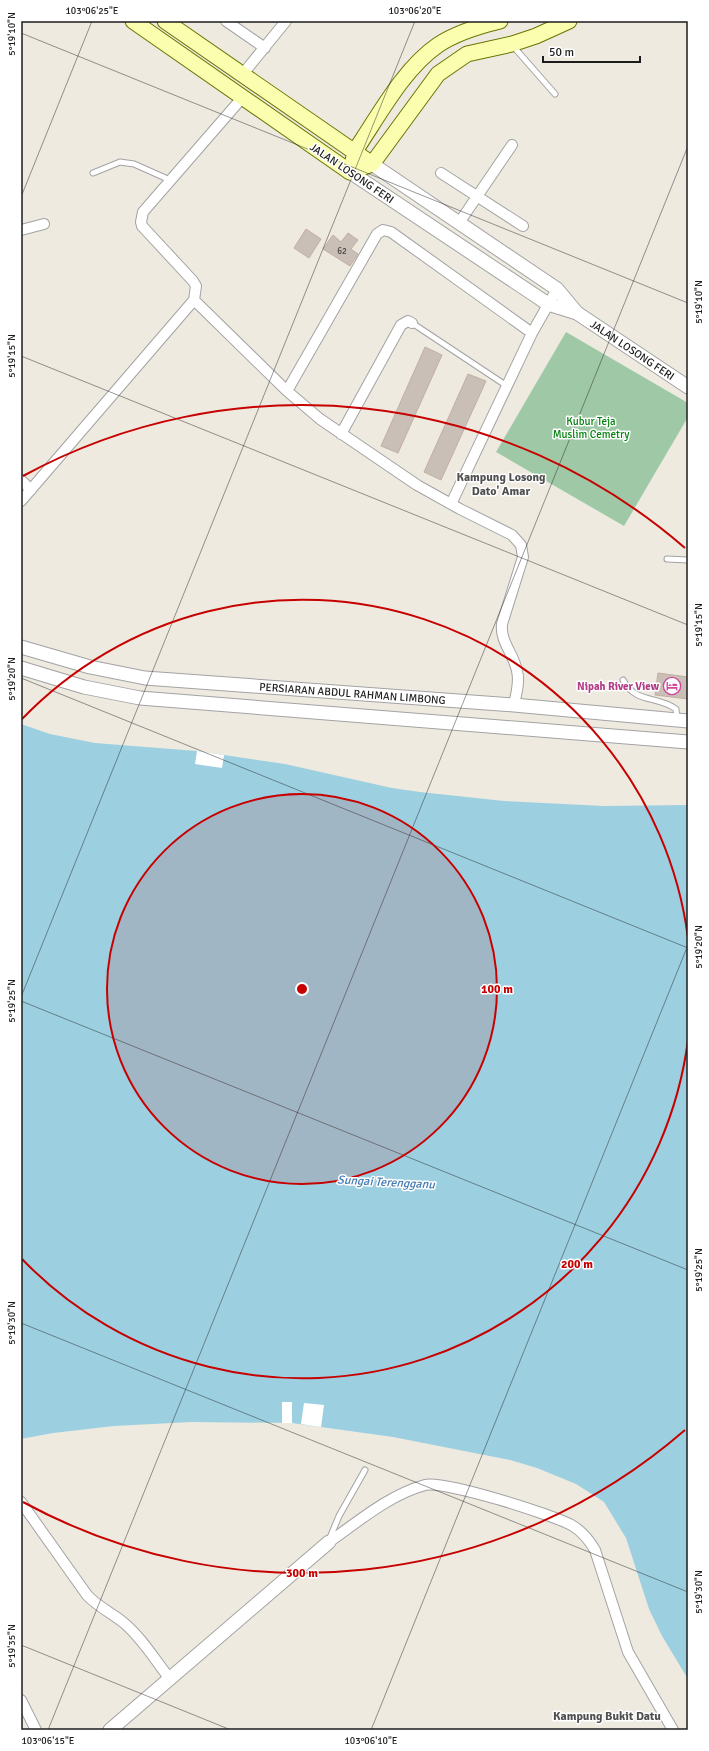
<svg xmlns="http://www.w3.org/2000/svg" width="709" height="1751" viewBox="0 0 709 1751" font-family="Signika,sans-serif">
  <style>
    .cemetery { fill: #9fc9a6 }
    .water { fill: #9cd0e0 }
    .pier { fill: #fff }
    .building { fill: #cabfb6; stroke: #c1afa2 }
    .lines { fill: none; stroke-linecap: round; stroke-linejoin: round }
    .service-casing { stroke: #a3a3a3; stroke-width: 7 }
    .minor-casing { stroke: #a3a3a3; stroke-width: 12 }
    .tertiary-casing { stroke: #a3a3a3; stroke-width: 15 }
    .secondary-casing { stroke: #687500; stroke-width: 17 }
    .service { stroke: #fff; stroke-width: 5 }
    .minor { stroke: #fff; stroke-width: 10 }
    .tertiary { stroke: #fff; stroke-width: 13 }
    .secondary { stroke: #fafeae; stroke-width: 15 }
    .ticks { fill: none; stroke: #1c1c1c; stroke-width: 1; stroke-opacity: 0.45 }
    .ring { fill: none; stroke: #c70100; stroke-width: 2 }
    .labels { text-anchor: middle; stroke-width: 3; stroke-linejoin: round; paint-order: stroke }
    .number-label { font-size: 9px; fill: #484542 }
    .street-label { font-size: 11px; fill: #1c1c1c; stroke: #fff }
    .park-label { font-size: 11px; fill: #03810e; stroke: #fff }
    .hotel-label { font-size: 11px; font-weight: bold; fill: #b23c85; stroke: #fff; text-anchor: end }
    .neighbourhood-label { font-size: 12px; font-weight: bold; fill: #4f4f4f; stroke: #fff }
    .water-label { font-size: 12px; font-style: italic; fill: #4179b2; stroke: #fff }
    .centre { fill: #c70100; stroke: #fff; stroke-width: 2 }
    .ring-label { font-size: 12px; text-anchor: middle; font-weight: bold; fill: #c70100; stroke: #fff; stroke-width: 3; stroke-linejoin: round; paint-order: stroke }
    .neatline { fill: none; stroke: #1c1c1c; stroke-width: 1.5 }
    .ticks-label { font-size: 10px; text-anchor: middle; fill: #1c1c1c }
  </style>
  <rect width="100%" height="100%" fill="#eeeae0"/>
  <path class="cemetery" d="M566,332L688,403V417L624,526L496,452Z"/>
  <path class="water" d="M21,724L50,734L95,743L197,751L285,764L392,788L420,792L504,801L604,806L688,805V1679L662,1636L649,1609L626,1538L604,1502L576,1484L537,1468L510,1460L393,1437L292,1423L191,1422L114,1426L53,1433L21,1439Z"/>
  <path class="pier" d="M197,751L224,755L222,768L195,764Z
    M282,1402H292V1423H282Z
    M304,1403L324,1405L321,1427L301,1424Z"/>
  <path class="building" d="M306,229L321,239L309,258L294,248Z
    M348,233L358,240L351,249L358,254L350,266L323,249L333,235L341,242Z
    M425,347L442,355L398,453L381,446Z
    M468,374L486,381L441,480L424,472Z
    M658,673L688,677V699L655,695Z"/>
  <g class="lines">
    <defs>
      <path id="service" d="M513,46L555,94
        M93,173L120,162L134,164L170,180
        M412,323L507,386
        M667,559L688,560
        M623,680C636,704 656,695 676,709L677,719
        M329,1540L339,1516L365,1470"/>
      <path id="minor" d="M226,21L265,48
        M242,75L286,21
        M441,173L523,226
        M459,223L512,145
        M21,230L44,224
        M194,300L287,391L320,419L417,485L460,509L512,535L521,545L523,557L502,624C500,642 514,654 517,671C520,682 516,694 514,705
        M287,391L377,234L383,230L391,232L532,333
        M341,434L401,325L408,321L412,323
        M21,480L31,490
        M21,501L194,300L196,286L193,281L142,226L141,222L143,212L242,98
        M451,504L532,333L557,289
        M21,1502L87,1595C98,1607 112,1613 124,1623C142,1638 155,1660 170,1679
        M329,1542C359,1521 389,1495 425,1485C443,1480 555,1515 573,1526C583,1532 589,1540 595,1550L628,1652L673,1730
        M21,1700L36,1730"/>
      <g id="tertiary">
        <path d="M372,164L557,289L577,313"/>
        <path id="s1" d="M350,172L548,304L577,313L688,387"/>
        <path id="s2" d="M21,647L90,667L145,678L514,705L688,721"/>
        <path d="M21,668L84,687L140,698L688,742"/>
        <path d="M110,1730L329,1542"/>
      </g>
      <path id="secondary" d="M133,21L350,172
        M165,21L372,164
        M353,161L355,151C378,117 403,69 438,45C456,33 479,26 500,21
        M350,172L372,164L438,74L467,54L512,44L536,36L569,21"/>
    </defs>
    <use href="#service" class="service-casing"/>
    <use href="#minor" class="minor-casing"/>
    <use href="#tertiary" class="tertiary-casing"/>
    <use href="#secondary" class="secondary-casing"/>
    <use href="#service" class="service"/>
    <use href="#minor" class="minor"/>
    <use href="#tertiary" class="tertiary"/>
    <use href="#secondary" class="secondary"/>
  </g>
  <path class="ticks" d="M21,33L688,303M21,197L92,21M21,356L688,625M21,678L688,948M21,997L415,21M21,1001L688,1270M21,1323L688,1592M21,1645L231,1730M48,1730L688,146M371,1730L688,945"/>
  <circle cx="302" cy="989" r="195" fill="#c70100" fill-opacity=".12"/>
  <g class="ring">
    <circle cx="302" cy="989" r="195"/>
    <path d="M688 1040A389 389 0 0 1 22 1259M22 719A389 389 0 0 1 688 938"/>
    <path d="M685 1430A584 584 0 0 1 23 1502M23 476A584 584 0 0 1 685 548"/>
  </g>
  <defs>
    <symbol id="hotel-ring" viewBox="-11 -11 22 22"><circle r="9.5" fill="#fff" stroke="#d1479c" stroke-width="1.5"/><path d="M-6-4.5h1.5V1H6V5H4.5V3h-9V5H-6ZM-4 0a1.8 1.8 0 1 1 3.6 0ZM.5 0V-2.5h3Q6-2.5 6 0Z" fill="#d1479c"/></symbol>
  </defs>
  <g fill-rule="evenodd">
    <use href="#hotel-ring" x="662" y="676" width="20" height="20"/>
  </g>
  <g class="labels">
    <g class="number-label">
      <text x="342" y="254">62</text>
    </g>
    <g class="street-label">
      <text transform="translate(352 173) rotate(34)" y="4">JALAN LOSONG FERI</text>
      <text dy="4" stroke="none"><textPath href="#s1" startOffset="335">JALAN LOSONG FERI</textPath></text>
      <text dy="4" stroke="none"><textPath href="#s2" startOffset="336">PERSIARAN ABDUL RAHMAN LIMBONG</textPath></text>
    </g>
    <g class="park-label">
      <text x="591" y="425">Kubur Teja<tspan x="591" dy="13">Muslim Cemetry</tspan></text>
    </g>
    <g class="hotel-label">
      <text x="659" y="690">Nipah River View</text>
    </g>
    <g class="neighbourhood-label">
      <text x="501" y="481">Kampung Losong<tspan x="501" dy="14">Dato' Amar</tspan></text>
      <text x="607" y="1720">Kampung Bukit Datu</text>
    </g>
    <g class="water-label">
      <text transform="translate(386 1182) rotate(3)" y="4">Sungai Terengganu</text>
    </g>
  </g>
  <circle cx="302" cy="989" r="6" class="centre"/>
  <g class="ring-label">
    <text x="497" y="993">100 m</text>
    <text x="577" y="1268">200 m</text>
    <text x="302" y="1577">300 m</text>
  </g>
  <rect width="709" height="1751" fill="none" stroke="#ffffff" stroke-width="44"/>
  <path d="M543 56v6h97v-6" fill="none" stroke="#1c1c1c" stroke-width="2"/>
  <text x="549" y="56" font-size="12" fill="#1c1c1c" stroke="#ffffff" stroke-width="3" paint-order="stroke">50 m</text>
  <rect x="22" y="22" width="665" height="1707" class="neatline"/>
  <g class="ticks-label">
    <text x="92" y="14">103°06'25"E</text>
    <text x="415" y="14">103°06'20"E</text>
    <text transform="translate(11 34) rotate(-90)" y="4">5°19'10"N</text>
    <text transform="translate(698 302) rotate(-90)" y="4">5°19'10"N</text>
    <text transform="translate(11 356) rotate(-90)" y="4">5°19'15"N</text>
    <text transform="translate(698 625) rotate(-90)" y="4">5°19'15"N</text>
    <text transform="translate(11 679) rotate(-90)" y="4">5°19'20"N</text>
    <text transform="translate(698 947) rotate(-90)" y="4">5°19'20"N</text>
    <text transform="translate(11 1001) rotate(-90)" y="4">5°19'25"N</text>
    <text transform="translate(698 1270) rotate(-90)" y="4">5°19'25"N</text>
    <text transform="translate(11 1323) rotate(-90)" y="4">5°19'30"N</text>
    <text transform="translate(698 1592) rotate(-90)" y="4">5°19'30"N</text>
    <text transform="translate(11 1646) rotate(-90)" y="4">5°19'35"N</text>
    <text x="48" y="1744">103°06'15"E</text>
    <text x="371" y="1744">103°06'10"E</text>
  </g>
</svg>
